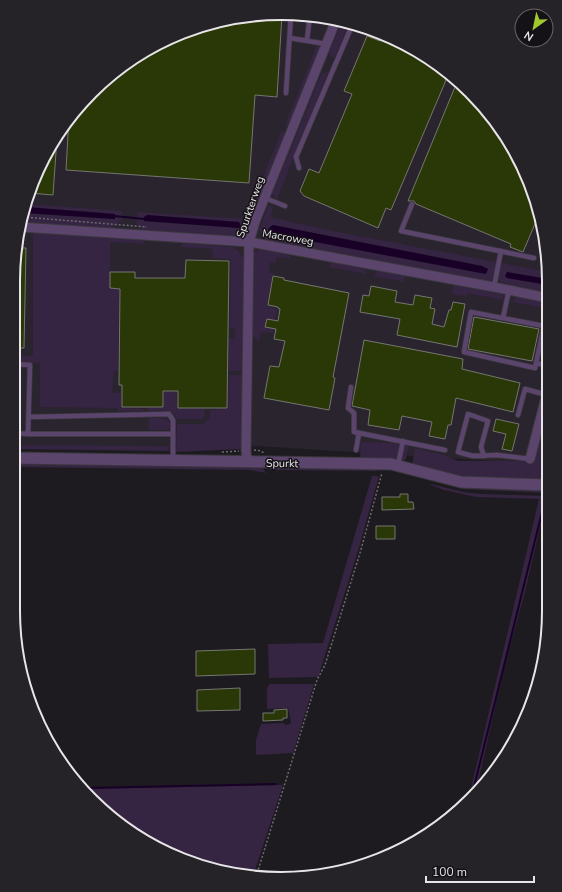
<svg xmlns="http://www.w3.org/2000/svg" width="562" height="892" viewBox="0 0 562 892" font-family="'Nunito Sans',sans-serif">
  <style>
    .built { fill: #2a242e }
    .green { fill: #352442; fill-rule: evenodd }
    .water { fill: #180027 }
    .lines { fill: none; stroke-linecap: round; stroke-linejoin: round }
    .stream { stroke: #180027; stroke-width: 2 }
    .building { fill: #2a3707; stroke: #747670 }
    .service-casing { stroke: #3a373c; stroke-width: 6 }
    .minor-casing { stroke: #3a373c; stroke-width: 11 }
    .tertiary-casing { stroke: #3a373c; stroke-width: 13 }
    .path { stroke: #6d6b6f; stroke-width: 1.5; stroke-dasharray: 2 2; stroke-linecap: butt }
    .service { stroke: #5b456c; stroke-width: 4.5 }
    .minor { stroke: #5b456c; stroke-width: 9 }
    .tertiary { stroke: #5b456c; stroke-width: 11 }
    .labels { text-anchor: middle; stroke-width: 3; stroke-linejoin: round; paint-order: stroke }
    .street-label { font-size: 11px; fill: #e7e5e8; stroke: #151217 }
    .rim { fill: none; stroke: #e7e5e8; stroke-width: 2 }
  </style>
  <rect width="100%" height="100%" fill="#1e1b20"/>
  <path class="built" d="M299,14L351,22L400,41L444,69L493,118L521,162L540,211L548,263V368L527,463L241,445L239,448L176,446L14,447L15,246L33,179L69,118L104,79L147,49L195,27L246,15Z"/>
  <path class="green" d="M342,21L349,22L335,57L332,58L329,53Z
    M317,45L321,48L290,124L285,125Z
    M328,72L277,199L274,197L272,194L322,73Z
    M282,130L285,135L242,237L237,238L230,236L144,231L136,223L138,212L246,219ZM147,215L239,222V228L144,221V217Z
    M27,204L122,211L121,221L112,229L22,223L24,213L114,219L115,214L26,207Z
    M268,206L274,207L270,217L328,230L496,262L493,278L491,281L487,282L267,240L262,236L259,230ZM273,225L482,266L486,274L278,235L270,233V227Z
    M35,232L142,240L145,244L110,242V288L119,289L118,371H114L112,393H121L122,408L144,409L142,411H121L118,412V408L40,407V363L15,362V356H33V235Z
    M183,243L232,247L238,250L243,258L244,257L243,371H229V348L218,347V339H235V329L230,328L231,259L213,258V249L180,247Z
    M260,249L287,252L290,254L291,259L277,257L275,263L270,262L269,273H273L267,306L277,309L273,333L261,332L259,341L254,337L251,338V283H254V279H252L253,253Z
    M332,262L364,267L366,274L329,267Z
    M502,263L548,272V279L507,272V278L548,285V294L502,284L498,278Z
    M378,270L403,275L405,278L404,282L373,276Z
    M454,285L500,294L502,296L503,300L467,293L466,296L452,294L453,287Z
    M516,297L548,303V309L512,302Z
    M229,375H243L242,444L240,449L176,452L177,424H203L210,418V410L228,409Z
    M164,392H175V394H177L178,409H205L204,419H177C174,408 158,411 148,411V408H163Z
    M548,407L547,482L455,477L412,465L415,448L444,455L458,461H534Z
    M149,418C157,418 169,416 171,426L167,430H149Z
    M361,442L392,443L409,445L406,459L403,461L360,460Z
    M14,445L170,446L169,451L14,449Z
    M14,464L262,467L265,472L267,473L250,470L14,467Z
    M266,467L377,469L378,471L278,470L269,469Z
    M372,476H379L358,551L318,677L269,678L268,644L323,643Z
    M434,480L547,489V493L464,489Z
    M431,484L463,492L480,494L547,496L525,592L505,664L476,791L469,797L539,499L476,497L444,490L431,485Z
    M270,684H314L293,753L256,755V740L261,724L283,723L286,725L290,724L291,722L288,708L267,709V688Z
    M283,785L253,876L195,865L118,823L85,789Z"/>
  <path class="water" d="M26,207L115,214V219L24,213Z
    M147,215L239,222L241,226L239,228L144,221V217Z
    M273,225L482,266L488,269L486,274L278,235L270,233L268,230L270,227Z
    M507,272L548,279V285L507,278L505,276Z"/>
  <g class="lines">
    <path class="stream" d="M114,216L144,219
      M544,468L548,452
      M85,788L276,784
      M472,795L545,500"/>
  </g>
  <path class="building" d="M282,14L277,97L255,95L249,183L66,170L69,117L104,79L147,49L195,27L246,15Z
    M383,35L400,41L444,69L449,73L391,210L386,208L378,228L304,196L300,191L309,169L319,173L352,94L344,91L367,36L380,41Z
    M457,82L493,118L521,162L540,212L523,252L510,247L511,244L416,204L414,201H408Z
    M57,138L53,195L29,193L33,179Z
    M15,248H26L24,348H15Z
    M186,260L229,261L227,408H178V391H163V407H122V385H119L120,289L110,288V272H135V278H185Z
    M273,276L284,278V280L349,293L333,377L335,378L329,410L264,398L270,366L279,367L285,341L274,339L276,329L265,327L267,319L278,321L280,309L278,308V307L268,305Z
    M371,286L397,291L395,302L413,305L415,295L432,298L430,308L435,309L432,324L444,327L449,310H451L453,302L465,304L457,347L397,335L400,319L360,312L363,295L369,296Z
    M474,317L539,329L532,361L468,349Z
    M364,340L463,359L462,369L520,383L513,412L456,398L451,425H448L445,439L429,436L432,422L402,416L399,430L368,425L370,410L352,406Z
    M496,419L519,424L512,451L502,449L506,434L493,431Z
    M400,494H408V502H413L414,509L382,510V497H400Z
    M376,526H395V539H376Z
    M255,649V674L196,676V651Z
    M240,688V710L197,711V690Z
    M287,709V718H283V720L263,721V713H274V710Z"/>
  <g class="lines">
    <defs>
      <path id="service" d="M290,38L326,44
        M307,40L310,15
        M286,93L291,14
        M299,168L296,157L353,23
        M265,198L285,206
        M412,204L401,231L534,258
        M494,287L501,251
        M471,312L544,326L535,368L464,352Z
        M503,318L509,290
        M536,363L548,366
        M351,387L348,408L354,413V432L445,450
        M518,415L525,389L547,395
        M29,417L169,414L173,420V459
        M14,433L28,434L30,365L15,364
        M28,434H173
        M356,450L359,433
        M484,456L481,447L488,421L468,414L458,452L473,456L497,455L530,459
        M398,465L403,441"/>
      <path id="minor" d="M20,227L249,242L494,287L548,298
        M530,459L548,389
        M247,462L246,450L249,242L256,219L336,20"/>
      <path id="tertiary" d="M14,458L391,464L461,482L547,485"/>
    </defs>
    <use href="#service" class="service-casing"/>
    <use href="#minor" class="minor-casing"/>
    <use href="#tertiary" class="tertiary-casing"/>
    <path class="path" d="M23,217L147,227
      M254,450L261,451L264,453
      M222,452L239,451
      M256,877L317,680L325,665L360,553L382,473"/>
    <use href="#service" class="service"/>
    <use href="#minor" class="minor"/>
    <use href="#tertiary" class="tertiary"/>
  </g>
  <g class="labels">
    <g class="street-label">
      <text transform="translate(250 207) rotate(-71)" y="4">Spurkterweg</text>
      <text transform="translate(288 237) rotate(10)" y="4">Macroweg</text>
      <text transform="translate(282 463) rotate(1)" y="4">Spurkt</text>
    </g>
  </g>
  <path d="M0 0H562V892H0ZM281 20H281A261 261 0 0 1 542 281V611A261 261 0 0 1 281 872H281A261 261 0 0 1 20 611V281A261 261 0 0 1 281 20Z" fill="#262328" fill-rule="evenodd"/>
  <path class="rim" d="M281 20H281A261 261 0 0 1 542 281V611A261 261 0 0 1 281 872H281A261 261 0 0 1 20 611V281A261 261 0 0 1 281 20Z"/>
  <g transform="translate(534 28) rotate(213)"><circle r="19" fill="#151217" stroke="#69666b"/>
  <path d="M0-3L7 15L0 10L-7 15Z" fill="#9fca2d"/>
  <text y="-6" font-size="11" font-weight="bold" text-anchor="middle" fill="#e7e5e8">N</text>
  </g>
  <path d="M426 876v6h108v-6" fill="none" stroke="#e7e5e8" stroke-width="2"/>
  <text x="432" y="876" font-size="12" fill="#e7e5e8" stroke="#151217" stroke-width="3" paint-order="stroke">100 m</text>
</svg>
